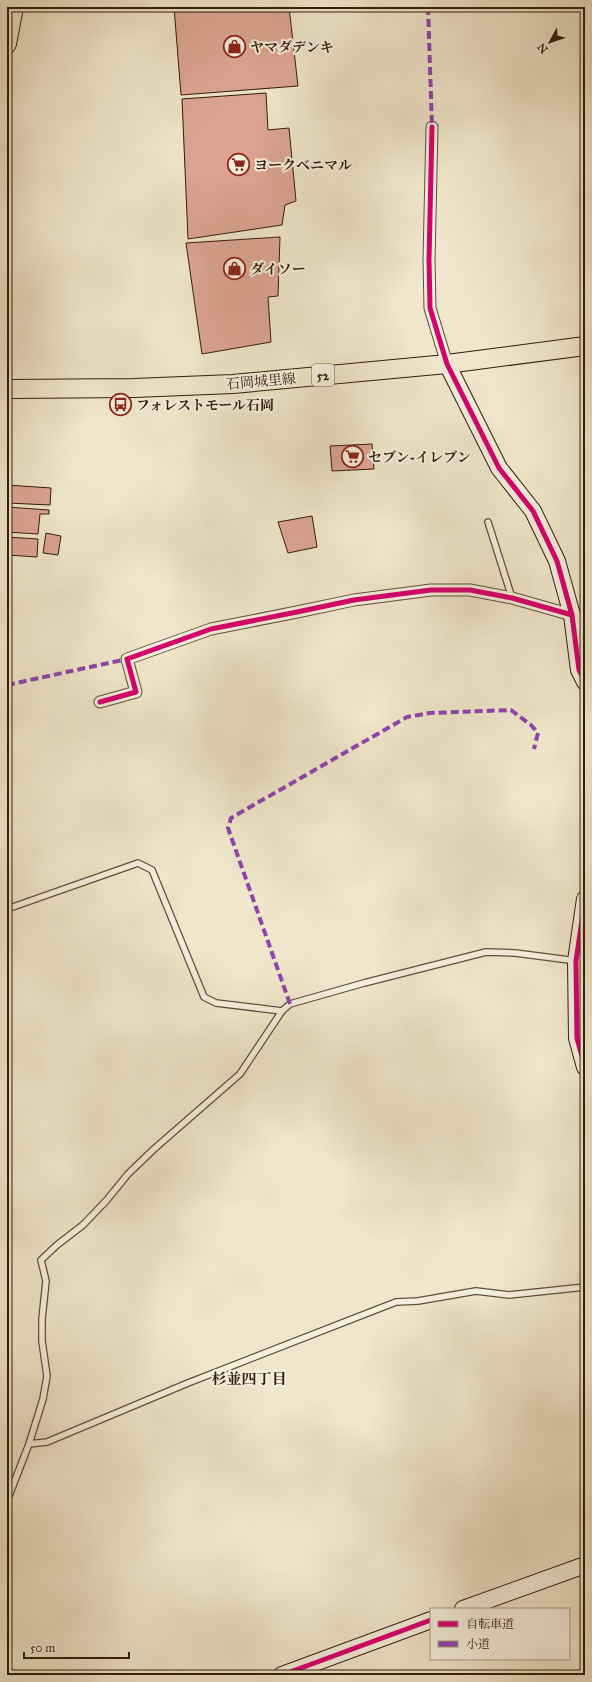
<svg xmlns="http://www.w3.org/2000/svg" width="592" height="1682" viewBox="0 0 592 1682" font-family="'IM FELL Great Primer','Noto Serif JP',serif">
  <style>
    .building { fill: #dca593; stroke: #331c0a }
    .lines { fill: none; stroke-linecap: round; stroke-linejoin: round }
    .lane-casing { stroke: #624e3a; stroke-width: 8 }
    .street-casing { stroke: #624e3a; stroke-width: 13 }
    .secondary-casing { stroke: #331c0a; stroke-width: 18 }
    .primary-casing { stroke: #331c0a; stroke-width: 20 }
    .lane { stroke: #f5efdd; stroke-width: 5.5 }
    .street { stroke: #f5efdd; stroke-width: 11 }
    .secondary { stroke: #f5efdd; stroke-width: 16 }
    .primary { stroke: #efe6cb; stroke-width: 18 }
    .quiet { stroke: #8e44ad; stroke-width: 4; stroke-dasharray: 8 4; stroke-linecap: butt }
    .cycleway-casing { stroke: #f5efdd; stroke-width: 8 }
    .cycleway { stroke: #d6006c; stroke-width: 5 }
    .labels { text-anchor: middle; stroke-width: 4; stroke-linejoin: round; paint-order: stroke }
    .shield { fill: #f5efdd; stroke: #6d5b49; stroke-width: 1 }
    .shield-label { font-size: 13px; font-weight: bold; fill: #331c0a }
    .poi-label { font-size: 14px; font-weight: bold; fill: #331c0a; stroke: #f5efdd; text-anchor: start }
    .street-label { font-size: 14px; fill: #331c0a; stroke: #f5efdd }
    .neighbourhood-label { font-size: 15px; font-weight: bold; fill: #331c0a; stroke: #f5efdd }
  </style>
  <rect width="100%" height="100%" fill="#efe6cb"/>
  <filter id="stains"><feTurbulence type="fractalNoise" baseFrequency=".005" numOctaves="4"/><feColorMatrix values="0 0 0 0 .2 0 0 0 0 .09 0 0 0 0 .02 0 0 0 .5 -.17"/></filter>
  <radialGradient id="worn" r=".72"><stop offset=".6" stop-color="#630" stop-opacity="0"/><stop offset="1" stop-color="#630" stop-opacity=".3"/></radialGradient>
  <path class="building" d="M174,7H289L298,86L181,95Z
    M266,93L268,130L289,128L296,201L285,205L282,225L188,239L182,99Z
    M280,237L278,296L268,297L271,342L202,354L186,243Z
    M372,444L374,469L332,471L330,446Z
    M7,485L51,488L50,505L7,503Z
    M7,507L49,510V514H40L38,534L7,532Z
    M312,516L317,547L288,553L278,522Z
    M46,533L61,536L58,555L43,553Z
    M7,537L38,539L37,557L7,555Z"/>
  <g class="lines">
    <defs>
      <path id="lane" d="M488,522L512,598
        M7,909L138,863L152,870L204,997L216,1003L282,1011
        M29,1444L47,1442L188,1383L396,1302L418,1301L476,1291L509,1295L585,1287
        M7,1501L29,1444L43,1399L47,1376L42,1341V1319L46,1281L41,1260L57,1245L83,1225L106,1201L128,1174L154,1149L240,1074L282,1011L290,1004L364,983L486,952L515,953L585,962"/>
      <path id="street" d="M432,127L429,260L430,308L447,364
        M100,702L136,692L127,659L211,629L297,612L354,600L431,590H470L512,598L572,615"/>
      <path id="secondary" d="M447,364L499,468L533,511L557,561L572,615L579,670L585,682
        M585,899L576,961L577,1038L585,1067
        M463,1609L585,1565
        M282,1675L431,1620"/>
      <path id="primary" d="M7,44L14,7
        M7,389L134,388L233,384L447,364L585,346"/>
    </defs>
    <use href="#lane" class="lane-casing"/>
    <use href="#street" class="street-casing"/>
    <use href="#secondary" class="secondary-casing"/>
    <use href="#primary" class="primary-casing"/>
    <use href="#lane" class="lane"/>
    <use href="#street" class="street"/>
    <use href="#secondary" class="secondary"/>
    <use href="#primary" class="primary"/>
    <path class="quiet" d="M428,7L432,127
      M7,685L127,659
      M290,1004L228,828L231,818L407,717L430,713L511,710L531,725L538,733L534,749"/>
    <defs>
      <path id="cycleway" d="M432,127L429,260L430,308L447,364L499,468L533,511L557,561L572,615L579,670L585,682
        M100,702L136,692L127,659L211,629L297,612L354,600L431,590H470L512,598L572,615
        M585,899L576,961L577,1038L585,1067
        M282,1675L431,1620"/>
    </defs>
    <use href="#cycleway" class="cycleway-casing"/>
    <use href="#cycleway" class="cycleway"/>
  </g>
  <defs>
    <symbol id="shop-ring" viewBox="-11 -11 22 22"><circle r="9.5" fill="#f5efdd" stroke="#8f2418" stroke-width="1.5"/><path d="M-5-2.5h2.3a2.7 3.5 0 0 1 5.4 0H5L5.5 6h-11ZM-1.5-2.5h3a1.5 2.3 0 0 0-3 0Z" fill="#8f2418"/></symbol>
    <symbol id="supermarket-ring" viewBox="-11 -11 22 22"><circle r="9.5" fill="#f5efdd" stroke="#8f2418" stroke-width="1.5"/><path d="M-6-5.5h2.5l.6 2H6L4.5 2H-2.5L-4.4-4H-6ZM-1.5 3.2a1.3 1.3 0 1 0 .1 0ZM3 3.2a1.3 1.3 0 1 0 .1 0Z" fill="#8f2418"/></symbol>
    <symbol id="bus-ring" viewBox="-11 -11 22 22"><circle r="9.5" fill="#f5efdd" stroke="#8f2418" stroke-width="1.5"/><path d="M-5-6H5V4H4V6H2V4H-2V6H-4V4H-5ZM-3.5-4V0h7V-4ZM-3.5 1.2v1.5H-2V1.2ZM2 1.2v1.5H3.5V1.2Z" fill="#8f2418"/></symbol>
  </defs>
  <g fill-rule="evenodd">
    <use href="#shop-ring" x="222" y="34" width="25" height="25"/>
    <use href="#supermarket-ring" x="226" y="152" width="25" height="25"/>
    <use href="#shop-ring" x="222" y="256" width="25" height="25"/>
    <use href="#bus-ring" x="108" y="392" width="25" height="25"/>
    <use href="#supermarket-ring" x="340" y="444" width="25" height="25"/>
  </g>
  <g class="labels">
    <rect class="shield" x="312" y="364" width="22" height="22" rx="3"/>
    <g class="shield-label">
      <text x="323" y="380">52</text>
    </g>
    <g class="poi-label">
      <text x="250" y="52">ヤマダデンキ</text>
      <text x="254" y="170">ヨークベニマル</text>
      <text x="250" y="274">ダイソー</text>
      <text x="136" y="410">フォレストモール石岡</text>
      <text x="368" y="462">セブン-イレブン</text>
    </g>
    <g class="street-label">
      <text transform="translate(261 381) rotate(-5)" y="5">石岡城里線</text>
    </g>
    <g class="neighbourhood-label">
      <text x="249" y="1384">杉並四丁目</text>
    </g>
  </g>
  <rect width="592" height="1682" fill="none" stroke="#efe6cb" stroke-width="24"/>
  <rect x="8" y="8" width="576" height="1666" fill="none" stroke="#331c0a" stroke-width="2"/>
  <rect x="12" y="12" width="568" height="1658" fill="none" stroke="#331c0a"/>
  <rect x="430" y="1608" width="140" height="52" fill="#f5efdd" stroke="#a79b89"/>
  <rect x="438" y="1621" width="20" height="6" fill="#d6006c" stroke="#a79b89"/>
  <text x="466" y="1628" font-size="12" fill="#331c0a">自転車道</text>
  <rect x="438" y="1641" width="20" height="6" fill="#8e44ad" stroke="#a79b89"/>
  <text x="466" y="1648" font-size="12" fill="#331c0a">小道</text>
  <g transform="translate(550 42) rotate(230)" stroke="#f5efdd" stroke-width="3" paint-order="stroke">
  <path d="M0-3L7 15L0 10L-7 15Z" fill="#331c0a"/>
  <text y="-6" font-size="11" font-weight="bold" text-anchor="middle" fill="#331c0a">N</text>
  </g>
  <path d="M24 1652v6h105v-6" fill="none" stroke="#331c0a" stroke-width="2"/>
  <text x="30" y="1652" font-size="12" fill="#331c0a" stroke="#f5efdd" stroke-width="3" paint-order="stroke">50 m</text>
  <rect width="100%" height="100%" filter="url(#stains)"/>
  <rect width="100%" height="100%" fill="url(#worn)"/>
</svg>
